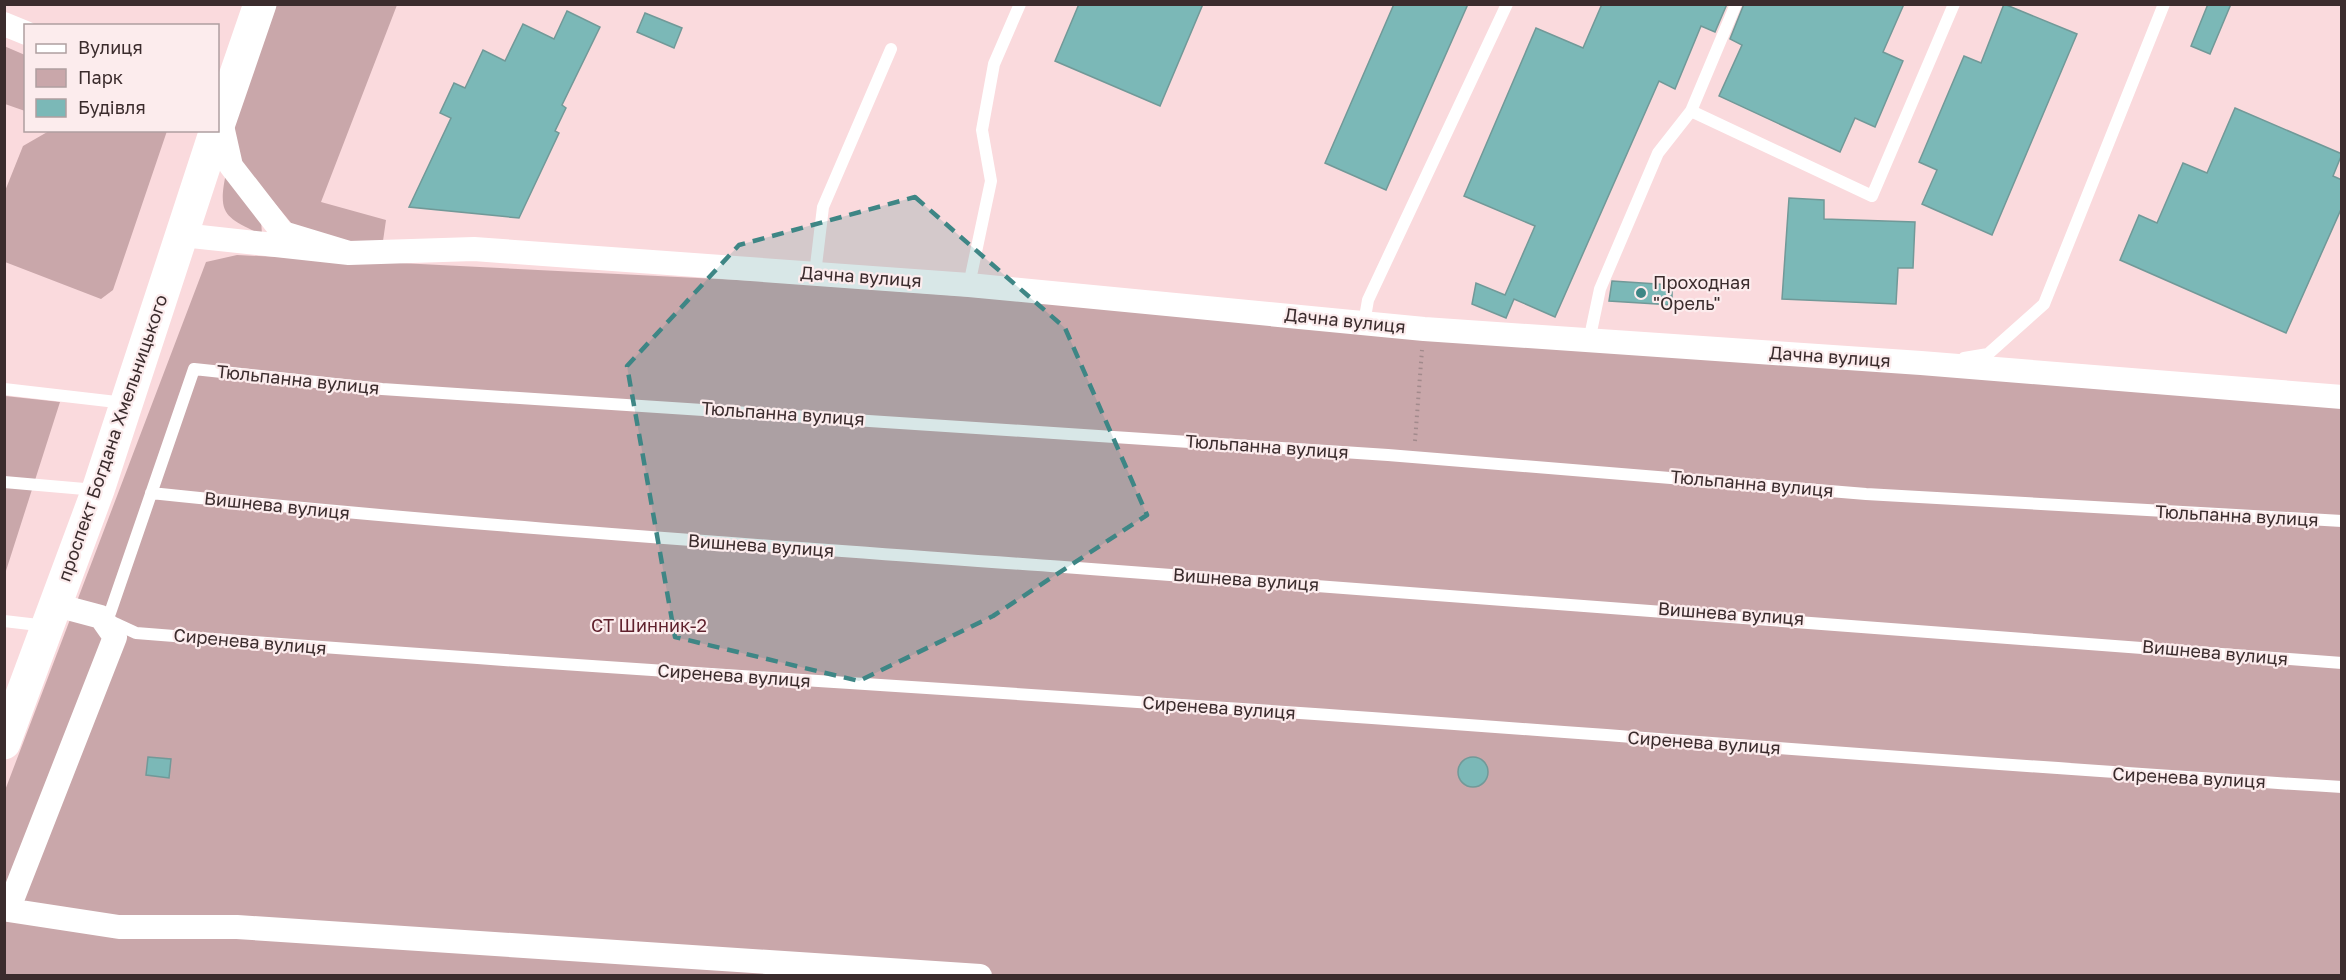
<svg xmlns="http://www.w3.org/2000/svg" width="2346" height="980" viewBox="0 0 2346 980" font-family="'Golos Text',sans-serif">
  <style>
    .green { fill: #c9a7aa }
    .building { fill: #7bb8b7; stroke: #719998; stroke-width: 1.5 }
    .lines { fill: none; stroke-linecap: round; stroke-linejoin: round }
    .path { stroke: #a28a8c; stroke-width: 4; stroke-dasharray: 1.5 4.5; stroke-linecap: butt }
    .service { stroke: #fff; stroke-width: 12 }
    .minor { stroke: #fff; stroke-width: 24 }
    .secondary { stroke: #fff; stroke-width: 33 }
    .marked { fill: #3e8685; fill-opacity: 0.2; stroke: #3e8685; stroke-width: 4.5; stroke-dasharray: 12 8; stroke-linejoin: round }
    .poi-dot { fill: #3e8685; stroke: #fceced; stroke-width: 2 }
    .labels { text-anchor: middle; stroke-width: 4.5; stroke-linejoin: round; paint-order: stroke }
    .street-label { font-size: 18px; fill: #3b2c2d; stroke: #fceced }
    .poi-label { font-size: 18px; fill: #3b2c2d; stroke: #fceced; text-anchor: start }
    .park-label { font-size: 18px; fill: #60212d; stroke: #fceced }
  </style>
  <rect width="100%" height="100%" fill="#fadadd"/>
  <path class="green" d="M268,5H397L321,202L386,220L382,248L341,246L292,224L238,159L230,117Z
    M4,46L25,55V111L5,104Z
    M49,131H167L113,290L101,299L5,262V191L23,146Z
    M226,173L261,219L262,235C226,217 217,216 226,173Z
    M237,255L758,281L2341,398V975H5L4,793L206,262Z
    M5,396L60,402L5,574Z"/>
  <path class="building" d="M1079,4H1203L1160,106L1055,61Z
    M1394,4H1468L1386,190L1325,163Z
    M1602,4H1727L1715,32L1701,26L1675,89L1659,81L1555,317L1514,299L1506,318L1472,304L1476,283L1505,295L1535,226L1464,196L1536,28L1583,48Z
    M1744,4H1904L1883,52L1903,61L1875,127L1855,118L1840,152L1719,96L1742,45L1730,39Z
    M2004,4L2077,34L1992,235L1922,204L1937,170L1919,162L1964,56L1981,63Z
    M2208,4H2231L2210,54L2191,46Z
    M567,11L600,27L562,105L566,108L555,131L559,133L519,218L409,207L451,118L440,113L454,83L465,88L483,50L505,61L523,24L554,39Z
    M645,13L682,28L674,48L637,32Z
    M2235,108L2342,154L2333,176L2342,180V207L2286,333L2120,260L2139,215L2157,223L2183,163L2207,173Z
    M1789,198L1824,200V219L1915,222L1913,268H1898L1896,304L1782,299Z
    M1612,281L1672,285V305L1609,301Z
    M148,757L171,759L169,778L146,775Z
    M1458 772a15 15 0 1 1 30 0a15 15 0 1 1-30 0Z"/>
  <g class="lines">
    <path class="path" d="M1415,441L1422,350"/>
    <path class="service" d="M1691,111L1872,196L1954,4
      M815,274L823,207L891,49
      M969,285L991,181L982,130L994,64L1020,4
      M1364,323L1368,300L1507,4
      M1589,341L1600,289L1658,153L1691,111L1736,4
      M1964,358L1988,354L2044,304L2164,4
      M4,389L125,403
      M4,482L96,490
      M151,493C455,525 760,545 1064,567C1490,597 1916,627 2342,663
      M101,617L110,613L194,369L382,389L1388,455L1866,494L2342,521
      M4,621L47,626
      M110,621L136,633C524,664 912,686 1300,713C1647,737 1994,766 2342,787"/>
    <path class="minor" d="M4,24L26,33
      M182,235L349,253L283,233L231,166L220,117
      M349,253L474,249L969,285L1424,329L1921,363L2342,397
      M56,605L101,617L115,637L8,910L119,927H237L980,976"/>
    <path class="secondary" d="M218,126L260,4
      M4,743L98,490L216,130"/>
  </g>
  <path class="marked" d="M915,197L1065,328L1147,515L993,616L859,681L675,637L627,366L739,245Z"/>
  <circle class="poi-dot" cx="1641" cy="293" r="6"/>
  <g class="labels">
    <g class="street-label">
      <text transform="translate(861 277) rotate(4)" y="6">Дачна вулиця</text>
      <text transform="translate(1345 321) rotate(6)" y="6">Дачна вулиця</text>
      <text transform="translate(1830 357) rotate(4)" y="6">Дачна вулиця</text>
      <text transform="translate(298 380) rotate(6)" y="6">Тюльпанна вулиця</text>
      <text transform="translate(783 414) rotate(4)" y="6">Тюльпанна вулиця</text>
      <text transform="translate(113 438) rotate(-71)" y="6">проспект Богдана Хмельницького</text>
      <text transform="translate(1267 447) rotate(4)" y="6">Тюльпанна вулиця</text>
      <text transform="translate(1752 484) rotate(5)" y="6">Тюльпанна вулиця</text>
      <text transform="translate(277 506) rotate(6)" y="6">Вишнева вулиця</text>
      <text transform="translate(2237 516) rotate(3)" y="6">Тюльпанна вулиця</text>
      <text transform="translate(761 546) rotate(4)" y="6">Вишнева вулиця</text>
      <text transform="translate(1246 580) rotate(4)" y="6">Вишнева вулиця</text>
      <text transform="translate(1731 614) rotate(4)" y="6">Вишнева вулиця</text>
      <text transform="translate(250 642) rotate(5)" y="6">Сиренева вулиця</text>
      <text transform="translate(2215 653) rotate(5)" y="6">Вишнева вулиця</text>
      <text transform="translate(734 676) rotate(4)" y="6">Сиренева вулиця</text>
      <text transform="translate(1219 708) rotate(4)" y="6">Сиренева вулиця</text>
      <text transform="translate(1704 743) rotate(4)" y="6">Сиренева вулиця</text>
      <text transform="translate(2189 778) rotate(3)" y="6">Сиренева вулиця</text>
    </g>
    <g class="poi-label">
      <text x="1653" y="289">Проходная<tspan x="1653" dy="21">"Орель"</tspan></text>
    </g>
    <g class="park-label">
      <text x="649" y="632">СТ Шинник-2</text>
    </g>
  </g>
  <rect width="2346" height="980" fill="none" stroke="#3b2c2d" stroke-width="12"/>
  <rect x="24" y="24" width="195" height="108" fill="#fceced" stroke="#af9fa0" stroke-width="1.5"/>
  <rect x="36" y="44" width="30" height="9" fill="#ffffff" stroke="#af9fa0" stroke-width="1.5"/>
  <text x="78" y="54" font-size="18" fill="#3b2c2d">Вулиця</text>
  <rect x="36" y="69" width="30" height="18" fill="#c9a7aa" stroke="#af9fa0" stroke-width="1.5"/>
  <text x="78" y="84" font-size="18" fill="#3b2c2d">Парк</text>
  <rect x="36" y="99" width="30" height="18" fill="#7bb8b7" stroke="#af9fa0" stroke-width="1.5"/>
  <text x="78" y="114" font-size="18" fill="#3b2c2d">Будівля</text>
</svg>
